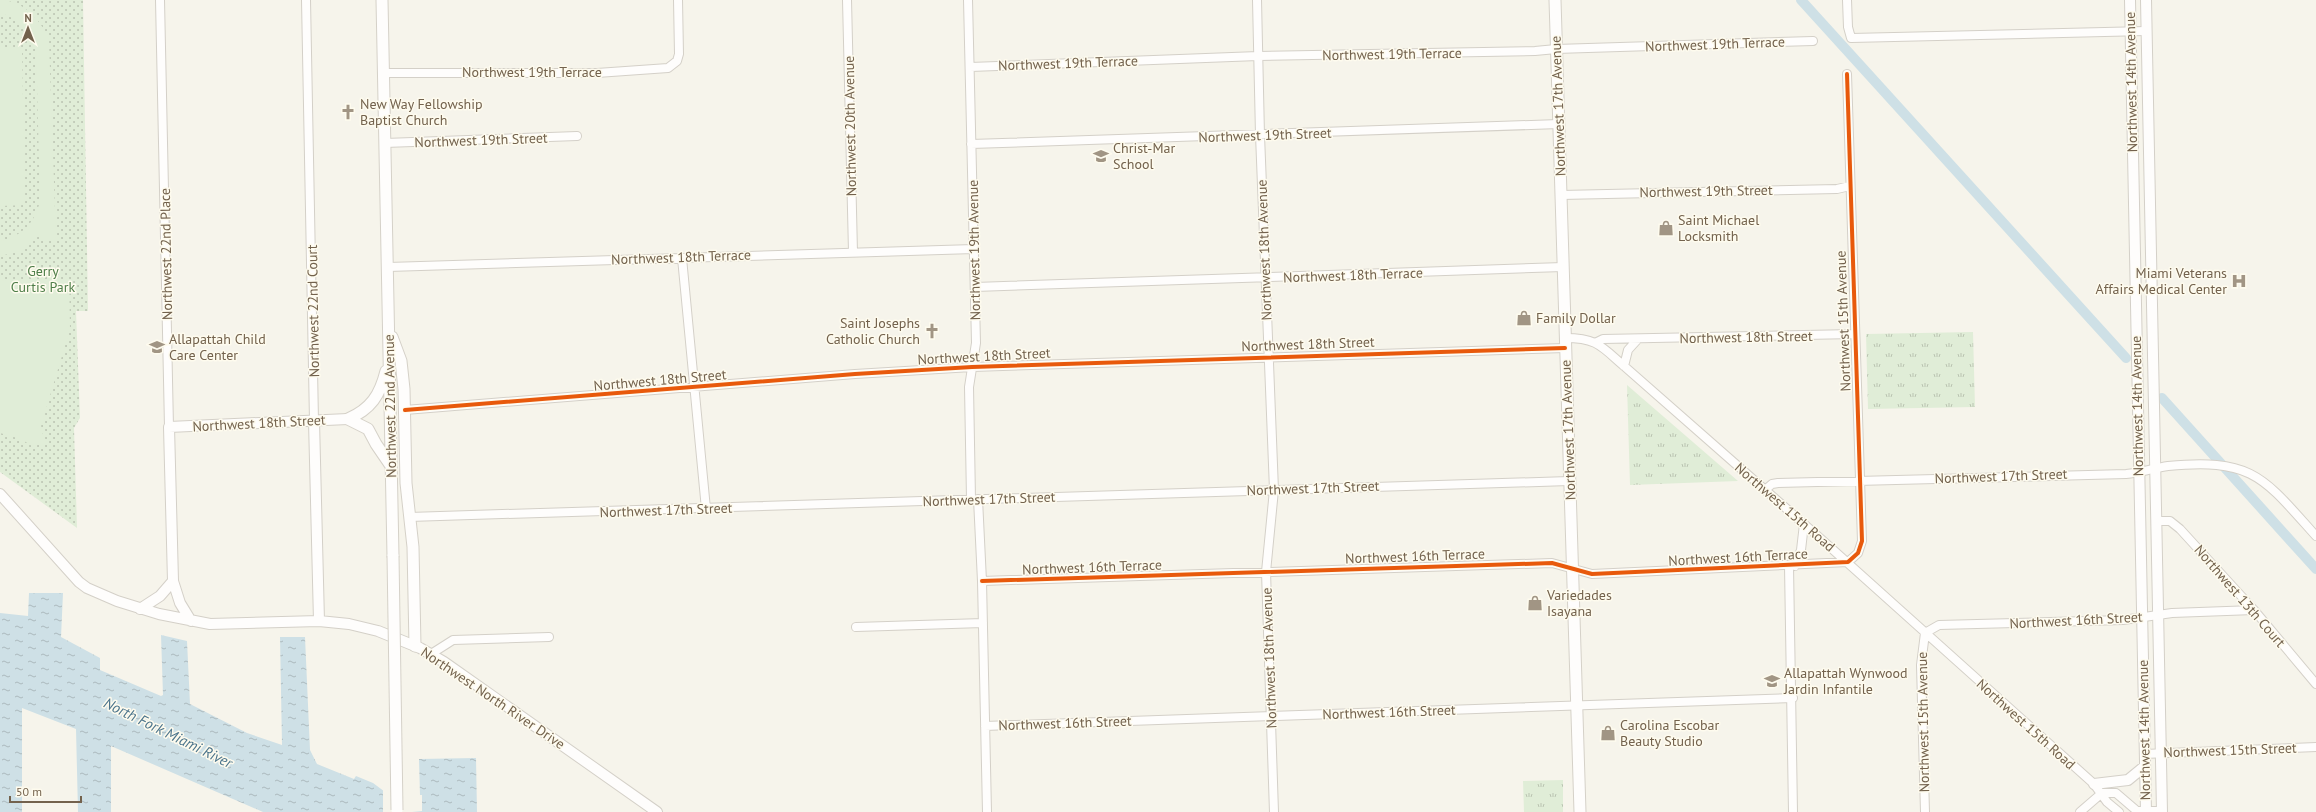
<svg xmlns="http://www.w3.org/2000/svg" width="2316" height="812" viewBox="0 0 2316 812" font-family="'PT Sans',sans-serif">
  <style>
    .grass { fill: url(#grass-tufts) }
    .park { fill: url(#park-dots) }
    .pitch { fill: #e0edd7 }
    .water { fill: url(#water-ripples) }
    .pier { fill: #f6f4eb }
    .lines { fill: none; stroke-linecap: round; stroke-linejoin: round }
    .canal { stroke: #cee0e6; stroke-width: 10 }
    .minor-casing { stroke: #d4d0c8; stroke-width: 10 }
    .tertiary-casing { stroke: #d4d0c8; stroke-width: 12 }
    .secondary-casing { stroke: #d5d1c8; stroke-width: 13 }
    .minor { stroke: #fefdfc; stroke-width: 8 }
    .tertiary { stroke: #fefdfc; stroke-width: 10 }
    .secondary { stroke: #fefdfc; stroke-width: 11 }
    .secondary-bridge-casing { stroke: #d5d1c8; stroke-width: 13; stroke-linecap: butt }
    .secondary-bridge { stroke: #fefdfc; stroke-width: 11 }
    .cycleway-casing { stroke: #fefbee; stroke-width: 6 }
    .cycleway { stroke: #e8590c; stroke-width: 4 }
    .labels { text-anchor: middle; stroke-width: 3; stroke-linejoin: round; paint-order: stroke }
    .street-label { font-size: 14px; fill: #73624d; stroke: #fefbee }
    .poi-label { font-size: 14px; fill: #73624d; stroke: #fefbee; text-anchor: start }
    .park-label { font-size: 14px; fill: #4f7e49; stroke: #fefbee }
    .water-label { font-size: 15px; font-style: italic; fill: #4c758c; stroke: #fefbee }
  </style>
  <defs>
    <pattern id="grass-tufts" width="24" height="20" patternUnits="userSpaceOnUse"><rect width="24" height="20" fill="#e0edd7"/><path d="M3 7l-1-3M5 7V3M7 7l1-3M15 17l-1-3M17 17v-4M19 17l1-3" fill="none" stroke="#bac3b1"/></pattern>
    <pattern id="park-dots" width="8" height="8" patternUnits="userSpaceOnUse"><rect width="8" height="8" fill="#e0edd7"/><path d="M2 2h.1M6 6h.1" fill="none" stroke="#bac3b1" stroke-width="1.8" stroke-linecap="round"/></pattern>
    <pattern id="water-ripples" width="26" height="14" patternUnits="userSpaceOnUse"><rect width="26" height="14" fill="#cee0e6"/><path d="M2 4q2-2 4 0t4 0M15 11q2-2 4 0t4 0" fill="none" stroke="#acb9bd"/></pattern>
  </defs>
  <rect width="100%" height="100%" fill="#f6f4eb"/>
  <path class="grass" d="M1973,332L1975,407L1868,409L1866,334Z
    M1627,385L1738,481L1630,485Z
    M1563,780V812H1524L1523,781Z"/>
  <path class="park" d="M0,0H83L88,311H76L80,418L74,428L77,528L0,472Z"/>
  <path class="pitch" d="M0,0C23,0 43,21 49,42L56,240H41L40,234L21,251L0,256V241C22,236 35,223 40,201L36,46C29,29 18,18 0,13Z
    M0,48H22L25,205L0,206Z
    M69,279L70,329L41,426L44,439L43,444L32,446L21,439L0,433V281Z"/>
  <path class="water" d="M29,593H63L61,637L100,658V670L161,696L163,695L161,635L187,641L190,704L247,733L282,745L280,637H305L310,750L317,764L354,779L356,776L373,783L412,812L422,811V795H420L419,759L476,758L477,812H263L111,746V812H78L76,729L22,708V812H0V613L28,616Z"/>
  <path class="pier" d="M383,787L412,809V812H383Z"/>
  <g class="lines">
    <path class="canal" d="M1801,0L2126,358
      M2162,398L2316,569"/>
    <defs>
      <path id="minor" d="M160,0L169,427
        M306,0L314,421
        M847,0L853,252
        M968,0L976,343L969,387L971,499
        M1257,0L1260,135L1274,490L1266,572L1274,812
        M1847,0L1848,27L1851,38L2146,31
        M970,67L1258,56L1535,51L1556,49L1813,41
        M384,73H597L668,68L677,61L679,54L678,0
        M385,143L577,136
        M971,144L1559,124
        M1561,195L1837,189L1850,186
        M682,258L706,509
        M388,267L974,249
        M975,287L1563,267
        M1565,338C1597,338 1601,346 1624,366L1821,539L2094,784L2107,802L2119,812
        M1595,343L1603,339L1855,334
        M1624,366L1628,350L1638,339
        M405,410L855,374L972,367L1565,348
        M1765,490L1772,484L1778,483L2126,474C2140,473 2154,468 2168,466C2253,458 2263,477 2316,536
        M978,499L982,581L987,812
        M409,517L1569,481
        M2156,521H2170L2180,529L2254,610L2316,684
        M1789,566L1793,812
        M1795,566L1801,550L1804,524
        M982,581L1552,563L1592,574L1848,562L1858,553L1862,541L1847,74
        M856,627L983,623
        M431,654L453,640L549,637
        M985,726L1793,698
        M2144,754L2316,747
        M2102,793H2116L2137,811H2162
        M1925,812L1921,665L1925,633L1939,625L2123,620L2172,613L2254,610
        M2080,812L2102,793"/>
      <path id="tertiary" d="M2130,0L2146,812
        M2146,0L2162,812
        M314,421L319,621
        M0,494L79,582L87,588L117,601L159,614L210,624L319,621L349,624L378,631L420,648L444,662L657,812
        M140,609L160,596L173,581
        M191,621L180,603L173,581L169,427L348,419
        M2094,784L2128,780L2145,766"/>
      <path id="secondary" d="M382,0L393,556
        M1555,0L1580,812
        M392,337L401,361L404,389L406,483L413,547L415,646
        M348,419C371,409 380,395 386,371
        M348,419L368,429L376,444L391,466"/>
    </defs>
    <use href="#minor" class="minor-casing"/>
    <use href="#tertiary" class="tertiary-casing"/>
    <use href="#secondary" class="secondary-casing"/>
    <use href="#minor" class="minor"/>
    <use href="#tertiary" class="tertiary"/>
    <use href="#secondary" class="secondary"/>
    <defs>
      <path id="secondary-bridge" d="M393,556L397,810"/>
    </defs>
    <use href="#secondary-bridge" class="secondary-bridge-casing"/>
    <use href="#secondary-bridge" class="secondary-bridge"/>
    <defs>
      <path id="cycleway" d="M405,410L855,374L972,367L1565,348
        M982,581L1552,563L1592,574L1848,562L1858,553L1862,541L1847,74"/>
    </defs>
    <use href="#cycleway" class="cycleway-casing"/>
    <use href="#cycleway" class="cycleway"/>
  </g>
  <defs>
    <symbol id="church-bare" viewBox="-9 -9 18 18"><path d="M-1.2-6h2.4v3.5h3.3v2.4h-3.3V6h-2.4V-.1h-3.3v-2.4h3.3Z" fill="#a19584" stroke="#fefbee" stroke-width="2.5" paint-order="stroke"/></symbol>
    <symbol id="school-bare" viewBox="-9 -9 18 18"><path d="M0-5L7-2L0 1L-7-2ZM-4 1L0 2.5L4 1V4Q0 6-4 4Z" fill="#a19584" stroke="#fefbee" stroke-width="2.5" paint-order="stroke"/></symbol>
    <symbol id="shop-bare" viewBox="-9 -9 18 18"><path d="M-5-2.5h2.3a2.7 3.5 0 0 1 5.4 0H5L5.5 6h-11ZM-1.5-2.5h3a1.5 2.3 0 0 0-3 0Z" fill="#a19584" stroke="#fefbee" stroke-width="2.5" paint-order="stroke"/></symbol>
    <symbol id="hospital-bare" viewBox="-9 -9 18 18"><path d="M-5-5h3v3.5h4V-5h3V5h-3V1.5h-4V5h-3Z" fill="#a19584" stroke="#fefbee" stroke-width="2.5" paint-order="stroke"/></symbol>
  </defs>
  <g fill-rule="evenodd">
    <use href="#church-bare" x="337" y="101" width="22" height="22"/>
    <use href="#school-bare" x="1090" y="145" width="22" height="22"/>
    <use href="#shop-bare" x="1655" y="217" width="22" height="22"/>
    <use href="#hospital-bare" x="2228" y="270" width="22" height="22"/>
    <use href="#shop-bare" x="1513" y="307" width="22" height="22"/>
    <use href="#church-bare" x="921" y="320" width="22" height="22"/>
    <use href="#school-bare" x="146" y="336" width="22" height="22"/>
    <use href="#shop-bare" x="1524" y="592" width="22" height="22"/>
    <use href="#school-bare" x="1761" y="670" width="22" height="22"/>
    <use href="#shop-bare" x="1597" y="722" width="22" height="22"/>
  </g>
  <g class="labels">
    <g class="street-label">
      <text transform="translate(1715 44) rotate(-2)" y="5">Northwest 19th Terrace</text>
      <text transform="translate(1392 54) rotate(-1)" y="5">Northwest 19th Terrace</text>
      <text transform="translate(1068 63) rotate(-2)" y="5">Northwest 19th Terrace</text>
      <text x="532" y="77">Northwest 19th Terrace</text>
      <text transform="translate(2131 82) rotate(-91)" y="5">Northwest 14th Avenue</text>
      <text transform="translate(1558 106) rotate(-92)" y="5">Northwest 17th Avenue</text>
      <text transform="translate(850 126) rotate(-91)" y="5">Northwest 20th Avenue</text>
      <text transform="translate(1265 135) rotate(-2)" y="5">Northwest 19th Street</text>
      <text transform="translate(481 140) rotate(-2)" y="5">Northwest 19th Street</text>
      <text transform="translate(1706 191) rotate(-1)" y="5">Northwest 19th Street</text>
      <text transform="translate(974 250) rotate(-91)" y="5">Northwest 19th Avenue</text>
      <text transform="translate(1264 250) rotate(-92)" y="5">Northwest 18th Avenue</text>
      <text transform="translate(166 254) rotate(-91)" y="5">Northwest 22nd Place</text>
      <text transform="translate(681 257) rotate(-2)" y="5">Northwest 18th Terrace</text>
      <text transform="translate(1353 275) rotate(-2)" y="5">Northwest 18th Terrace</text>
      <text transform="translate(313 311) rotate(-91)" y="5">Northwest 22nd Court</text>
      <text transform="translate(1843 321) rotate(-92)" y="5">Northwest 15th Avenue</text>
      <text transform="translate(1746 337) rotate(-1)" y="5">Northwest 18th Street</text>
      <text transform="translate(1308 344) rotate(-2)" y="5">Northwest 18th Street</text>
      <text transform="translate(984 356) rotate(-3)" y="5">Northwest 18th Street</text>
      <text transform="translate(660 380) rotate(-5)" y="5">Northwest 18th Street</text>
      <text transform="translate(390 406) rotate(-91)" y="5">Northwest 22nd Avenue</text>
      <text transform="translate(2137 406) rotate(-91)" y="5">Northwest 14th Avenue</text>
      <text transform="translate(259 423) rotate(-3)" y="5">Northwest 18th Street</text>
      <text transform="translate(1568 430) rotate(-92)" y="5">Northwest 17th Avenue</text>
      <text transform="translate(2001 476) rotate(-2)" y="5">Northwest 17th Street</text>
      <text transform="translate(1313 488) rotate(-2)" y="5">Northwest 17th Street</text>
      <text transform="translate(989 499) rotate(-2)" y="5">Northwest 17th Street</text>
      <text transform="translate(1785 507) rotate(41)" y="5">Northwest 15th Road</text>
      <text transform="translate(666 510) rotate(-2)" y="5">Northwest 17th Street</text>
      <text transform="translate(1415 556) rotate(-2)" y="5">Northwest 16th Terrace</text>
      <text transform="translate(1738 557) rotate(-3)" y="5">Northwest 16th Terrace</text>
      <text transform="translate(1092 567) rotate(-2)" y="5">Northwest 16th Terrace</text>
      <text transform="translate(2240 596) rotate(49)" y="5">Northwest 13th Court</text>
      <text transform="translate(2076 620) rotate(-3)" y="5">Northwest 16th Street</text>
      <text transform="translate(1269 658) rotate(-92)" y="5">Northwest 18th Avenue</text>
      <text transform="translate(493 698) rotate(34)" y="5">Northwest North River Drive</text>
      <text transform="translate(1389 712) rotate(-2)" y="5">Northwest 16th Street</text>
      <text transform="translate(1923 722) rotate(-91)" y="5">Northwest 15th Avenue</text>
      <text transform="translate(1065 723) rotate(-2)" y="5">Northwest 16th Street</text>
      <text transform="translate(2026 724) rotate(42)" y="5">Northwest 15th Road</text>
      <text transform="translate(2144 730) rotate(-91)" y="5">Northwest 14th Avenue</text>
      <text transform="translate(2230 750) rotate(-2)" y="5">Northwest 15th Street</text>
    </g>
    <g class="poi-label">
      <text x="360" y="109">New Way Fellowship<tspan x="360" dy="16">Baptist Church</tspan></text>
      <text x="1113" y="153">Christ-Mar<tspan x="1113" dy="16">School</tspan></text>
      <text x="1678" y="225">Saint Michael<tspan x="1678" dy="16">Locksmith</tspan></text>
      <text x="2227" y="278" text-anchor="end">Miami Veterans<tspan x="2227" dy="16">Affairs Medical Center</tspan></text>
      <text x="1536" y="323">Family Dollar</text>
      <text x="920" y="328" text-anchor="end">Saint Josephs<tspan x="920" dy="16">Catholic Church</tspan></text>
      <text x="169" y="344">Allapattah Child<tspan x="169" dy="16">Care Center</tspan></text>
      <text x="1547" y="600">Variedades<tspan x="1547" dy="16">Isayana</tspan></text>
      <text x="1784" y="678">Allapattah Wynwood<tspan x="1784" dy="16">Jardin Infantile</tspan></text>
      <text x="1620" y="730">Carolina Escobar<tspan x="1620" dy="16">Beauty Studio</tspan></text>
    </g>
    <g class="park-label">
      <text x="43" y="276">Gerry<tspan x="43" dy="16">Curtis Park</tspan></text>
    </g>
    <g class="water-label">
      <text transform="translate(168 733) rotate(26)" y="5">North Fork Miami River</text>
    </g>
  </g>
  <g transform="translate(28 28)" stroke="#fefbee" stroke-width="3" paint-order="stroke">
  <path d="M0-3L7 15L0 10L-7 15Z" fill="#73624d"/>
  <text y="-6" font-size="11" font-weight="bold" text-anchor="middle" fill="#73624d">N</text>
  </g>
  <path d="M10 796v6h71v-6" fill="none" stroke="#73624d" stroke-width="2"/>
  <text x="16" y="796" font-size="12" fill="#73624d" stroke="#fefbee" stroke-width="3" paint-order="stroke">50 m</text>
</svg>
